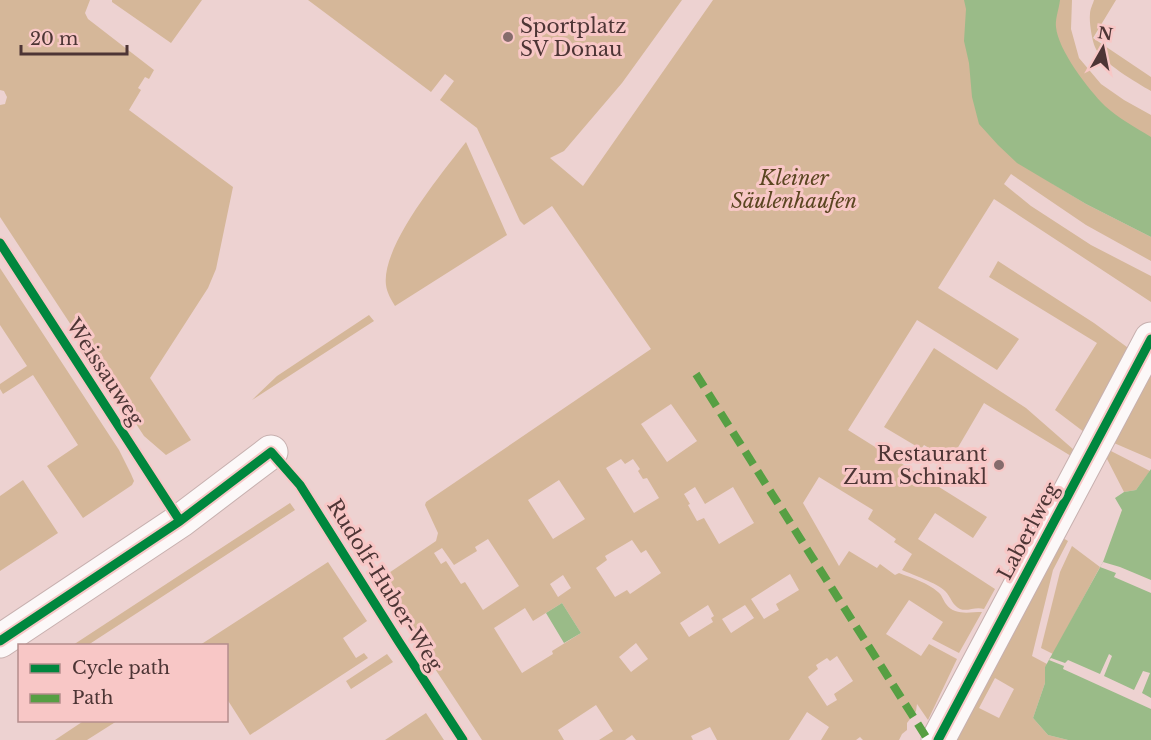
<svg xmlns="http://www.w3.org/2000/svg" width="1151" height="740" viewBox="0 0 1151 740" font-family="'Libre Baskerville',serif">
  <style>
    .green { fill: #d5b799; fill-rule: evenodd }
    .water { fill: #9abb88 }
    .pier { fill: #edd2d1 }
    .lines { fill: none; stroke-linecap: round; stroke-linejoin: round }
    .minor-casing { stroke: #c7b0af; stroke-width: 35 }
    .minor { stroke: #fcf8f8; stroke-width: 33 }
    .quiet { stroke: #569f43; stroke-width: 8; stroke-dasharray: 15 8; stroke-linecap: butt }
    .cycleway-casing { stroke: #f8c7c6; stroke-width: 13 }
    .cycleway { stroke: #00873e; stroke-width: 9 }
    .poi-dot { fill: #856c6c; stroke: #f8c7c6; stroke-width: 2 }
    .labels { text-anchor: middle; stroke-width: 6; stroke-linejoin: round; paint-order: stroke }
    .poi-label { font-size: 20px; fill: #4d3535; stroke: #f8c7c6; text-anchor: start }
    .park-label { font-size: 20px; font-style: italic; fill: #5b4621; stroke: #f8c7c6 }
    .street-label { font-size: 20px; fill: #4d3535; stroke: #f8c7c6 }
  </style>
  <rect width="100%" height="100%" fill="#edd2d1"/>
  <path class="green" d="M0,0H90L85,13L88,19L154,70L149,79L145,77L138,88L141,90L129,110L233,187L216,269L208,288L150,378L191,440L166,455L144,436L0,217V105L5,104L7,97L4,91L0,90Z
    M112,0H202L171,43L112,2Z
    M308,0H682L622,83L564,151L550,158L583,186L713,0H985L1024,153L1053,184L1086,204L1151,237V261L1086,225L1011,174L1004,184L1031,206L1091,245L1151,276V302L994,199L938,288L1019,339L997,370L917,320L848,430L987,517L973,538L935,513L918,539L995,589L984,609C975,606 968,612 960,609C952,605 951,597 945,591C937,583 913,575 902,570L912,554L894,542L896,539L868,519L873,510L819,477L803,503L839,566L849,551L877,568L880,564L895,575L899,573C912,578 928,583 938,592C942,595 943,600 946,604C955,616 969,612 982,612L959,653L932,639L943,622L909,600L886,634L921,656L929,644L957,659L928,720L917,704L916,711L907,723V730L902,734L899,740H863L860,737L856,740H821L829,727L807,712L789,740H717L710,727L691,736L693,740H636L632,735L625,740H599L613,731L596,705L558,730L564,740H482L377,581L436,541L438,533L425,505L426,502L651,349L552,206L524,225L520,221L477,128L440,100L454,81L445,74L431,92ZM671,404L697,441L667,462L641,424ZM621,459L625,464L633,459L640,469L638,471L643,479L647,478L659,498L634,513L606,468ZM559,480L585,519L553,539L528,500ZM695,487L705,504L733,487L754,523L719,544L704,518L697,521L688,505L690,504L684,494ZM488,539L519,586L483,610L465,582L461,584L446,561L441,564L434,553L442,548L454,565L477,551L475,547ZM632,540L641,553L646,550L661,573L630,594L627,590L615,597L596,568L607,560L605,556ZM790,574L799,590L776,604L779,610L764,619L751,599ZM563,575L571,588L558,597L550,584ZM562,603L581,633L552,651L553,654L522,673L494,628L525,608L533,621ZM708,605L714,616L711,618L713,622L689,637L680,623ZM745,605L754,618L731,633L722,619ZM636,643L648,659L631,672L619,657ZM837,656L853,681L834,694L837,700L827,706L808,677L818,669L816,665L827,658L830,661Z
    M1039,0H1072L1071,29L1079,58L1101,84L1124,100L1151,115V155L1072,80Z
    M1094,0H1116L1093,38L1151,77V91C1137,83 1101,62 1095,47C1092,40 1089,22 1090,14C1090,9 1093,4 1094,0Z
    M466,142L507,235L395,306C391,299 387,293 386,285C381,246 442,173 466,142Z
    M998,261L1094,323L1131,350L1084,432L1055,410L1097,343L989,277Z
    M0,268L119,450L131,474L134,481L132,485L83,518L47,466L78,445L33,375L3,394L0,389V384L27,366L0,325Z
    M369,315L374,321L252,400L277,376Z
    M934,348L1026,408L1074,450L1071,456L984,403L950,461L924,445L921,449L884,427Z
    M1151,373V459L1114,443Z
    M1109,450L1150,471L1136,490L1124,492L1106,457Z
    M23,480L58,533L0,571V496Z
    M290,503L295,510L88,645H73Z
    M1063,538L1068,541L1053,570L1032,656L1047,664L1045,668V683L1033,718L1048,735L1068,740H956ZM995,678L1014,689L999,718L979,708Z
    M1072,546L1100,567L1053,654L1041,648L1060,572Z
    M328,562L367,621L343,638L356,658L364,653L368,658L250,735L227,699L226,646L200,645Z
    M387,654L393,662L351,689L346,681Z
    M426,713L444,740H385Z
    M85,720L117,721L87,740H55Z"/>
  <path class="water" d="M964,0H1060C1059,9 1055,19 1056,27C1058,50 1088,89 1105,106C1118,118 1135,127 1151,137V237L1086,204L1017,163L998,145L979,124L972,97L969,63L964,41L966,9Z
    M1151,469V740H1068L1048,735L1033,718L1045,683V667L1103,562L1122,510L1115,498L1124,492L1136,490Z
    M562,603L581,633L564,643L546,613Z"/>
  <path class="pier" d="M1103,562L1120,567L1151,580V593L1114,577L1116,573L1100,567Z
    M1109,654L1112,656L1104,676L1134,690L1143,671L1150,673L1142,693L1151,698V709L1063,669L1064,666L1049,660L1051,658L1065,663L1068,660L1100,674Z"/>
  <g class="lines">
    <defs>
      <path id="minor" d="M0,641L180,521L271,452
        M938,740L1151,339"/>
    </defs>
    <use href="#minor" class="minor-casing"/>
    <use href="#minor" class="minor"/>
    <path class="quiet" d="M696,374L928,740"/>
    <defs>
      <path id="cycleway" d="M0,243L180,521
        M0,641L180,521L271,452L300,485L399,642L463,740
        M938,740L1151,339"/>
    </defs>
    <use href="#cycleway" class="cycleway-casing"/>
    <use href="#cycleway" class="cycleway"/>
  </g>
  <g class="poi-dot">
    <circle cx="508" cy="37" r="6"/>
    <circle cx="999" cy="465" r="6"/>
  </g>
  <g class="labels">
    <g class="poi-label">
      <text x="520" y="33">Sportplatz<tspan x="520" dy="23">SV Donau</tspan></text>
      <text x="987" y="461" text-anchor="end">Restaurant<tspan x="987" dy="23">Zum Schinakl</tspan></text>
    </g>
    <g class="park-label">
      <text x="794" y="185">Kleiner<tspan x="794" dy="23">Säulenhaufen</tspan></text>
    </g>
    <g class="street-label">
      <text transform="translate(105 372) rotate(57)" y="7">Weissauweg</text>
      <text transform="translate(1028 531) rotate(-62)" y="7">Laberlweg</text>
      <text transform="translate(385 585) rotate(58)" y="7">Rudolf-Huber-Weg</text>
    </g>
  </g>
  <rect x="18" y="644" width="210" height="78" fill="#f8c7c6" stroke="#b48d8c" stroke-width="1.5"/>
  <rect x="30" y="664" width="30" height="9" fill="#00873e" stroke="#b48d8c" stroke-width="1.5"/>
  <text x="72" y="674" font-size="18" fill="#4d3535">Cycle path</text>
  <rect x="30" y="694" width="30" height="9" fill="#569f43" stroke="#b48d8c" stroke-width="1.5"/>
  <text x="72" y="704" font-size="18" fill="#4d3535">Path</text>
  <g transform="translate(1103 48) rotate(9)" stroke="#f8c7c6" stroke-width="4.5" paint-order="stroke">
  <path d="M0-4.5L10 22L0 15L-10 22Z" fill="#4d3535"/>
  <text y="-9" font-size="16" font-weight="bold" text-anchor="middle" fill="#4d3535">N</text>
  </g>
  <path d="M21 45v9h106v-9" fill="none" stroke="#4d3535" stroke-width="3"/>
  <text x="30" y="45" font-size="18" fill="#4d3535" stroke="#f8c7c6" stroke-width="4.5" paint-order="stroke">20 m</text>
</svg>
